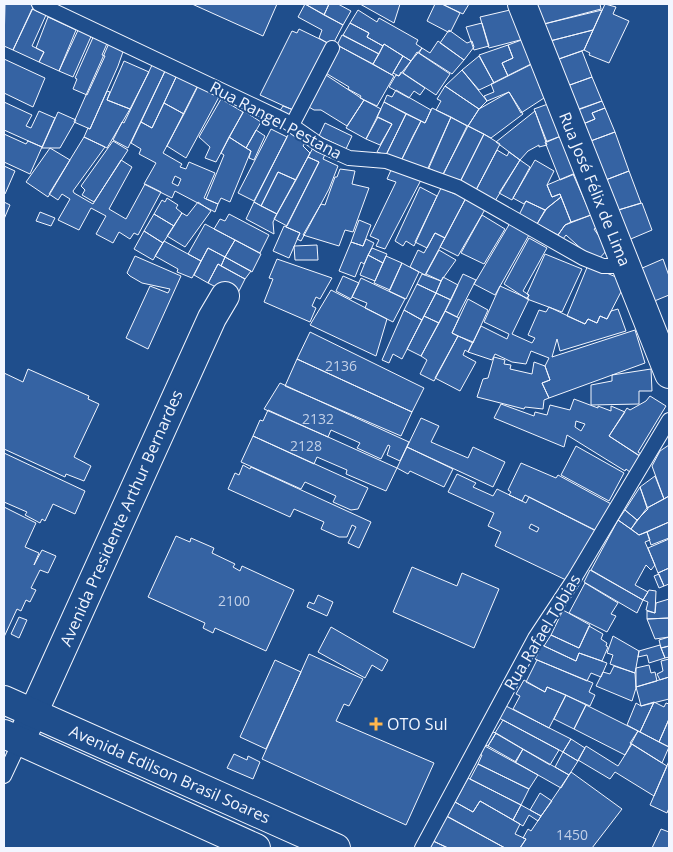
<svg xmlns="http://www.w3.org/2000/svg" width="673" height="852" viewBox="0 0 673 852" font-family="'Open Sans',sans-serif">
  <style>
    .building { fill: #3563a3; stroke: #f2f6ff; fill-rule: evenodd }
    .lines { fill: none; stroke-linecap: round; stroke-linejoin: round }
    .lane-casing { stroke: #f2f6ff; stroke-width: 16 }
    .street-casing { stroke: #f2f6ff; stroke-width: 30 }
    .secondary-casing { stroke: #f2f6ff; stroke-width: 30 }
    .lane { stroke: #1f4e8c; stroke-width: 14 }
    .street { stroke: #1f4e8c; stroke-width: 28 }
    .secondary { stroke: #1f4e8c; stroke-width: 28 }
    .poi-dot { fill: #ffb74d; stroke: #1f4e8c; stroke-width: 2 }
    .labels { text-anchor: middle; stroke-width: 4; stroke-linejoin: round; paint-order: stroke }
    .number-label { font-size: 14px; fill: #c3d1e8 }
    .street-label { font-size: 16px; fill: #f2f6ff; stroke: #1f4e8c }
    .poi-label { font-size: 16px; fill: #f2f6ff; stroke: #1f4e8c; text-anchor: start }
  </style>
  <rect width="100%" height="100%" fill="#1f4e8c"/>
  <path class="building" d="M5,4H29L34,6L13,50L4,46Z
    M192,4H277L263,36Z
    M305,4L343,25L332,46L319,38L322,30L298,17Z
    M305,4H329L324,15Z
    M329,4H338L351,11L343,25L324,15Z
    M360,4H400L394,23Z
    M435,4H442L460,13L451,31L448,32L427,21Z
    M442,4H469L463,14Z
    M537,4H600L601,9L544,24Z
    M605,4L616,7L613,14L629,21L609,63L589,55L590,53L584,50Z
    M32,9L46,15L32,46L44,52L39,62L13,50Z
    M358,10L377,22L379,18L418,40L416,44L422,48L411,61L384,44L383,46L367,37L369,33L350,23Z
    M510,10L524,39L489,48L480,17Z
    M602,10L593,30L550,41L544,24Z
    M48,17L76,30L59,71L39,62L44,52L36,48Z
    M350,23L369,33L367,37L383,46L379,54L343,35Z
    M482,23L489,46L474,50L466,27Z
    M80,26L93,32L73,77L59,71Z
    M299,29L328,43L295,111L260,95L292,31L297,33Z
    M449,30L467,43L472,41L474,47L464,60L440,43Z
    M593,30L584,50L556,60L550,41Z
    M95,33L109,39L102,55L105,56L87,95L73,89L77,79L75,78Z
    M342,35L379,54L373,64L337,45Z
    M524,39L534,63L508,76L502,63L513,58L508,45Z
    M110,41L125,46L118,66L90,129L74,122Z
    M438,41L464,60L452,74L419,53L422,48L430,53Z
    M384,44L403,56L392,75L373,64Z
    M508,45L513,58L502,63L508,76L494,83L479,55Z
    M339,46L394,76L377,106L360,98L361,96L348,89L349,87L324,72Z
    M582,51L592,77L567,86L556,60Z
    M417,52L450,74L436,95L403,73Z
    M403,56L411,61L399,76L393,73Z
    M479,56L494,83L479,90L462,70Z
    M4,59L45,78L33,107L4,93Z
    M124,61L149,72L130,109L107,100Z
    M154,61L166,69L128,148L113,140L122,122L124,123Z
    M531,64L544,98L521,113L509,92L487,101L484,96L494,92L491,84Z
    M166,69L178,73L152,128L141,122Z
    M462,70L487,101L479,109L445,86Z
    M401,72L425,88L420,95L414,91L409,98L389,87L396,75L399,76Z
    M178,73L199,84L184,114L164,103Z
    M326,75L364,100L347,126L321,110H314L307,106Z
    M592,77L602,101L576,110L567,86Z
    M198,85L219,97L186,158L167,146Z
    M445,86L479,109L468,126L436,110L441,101L437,99Z
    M396,90L431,110L425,123L384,102L387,95L392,97Z
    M107,91L110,92L107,100L130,109L107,148L84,137L88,128L90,129Z
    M509,92L523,114L491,138L468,126L479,109Z
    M221,99L243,112L216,162L205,158L210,147L199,137Z
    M364,100L381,109L366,139L346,128Z
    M602,101L605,108L592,113L595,119L583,124L578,110Z
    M4,102L32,115L26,126L31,128L39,111L55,118L42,147L4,130Z
    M384,102L406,114L386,155L377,152L392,124L377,117Z
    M164,103L184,114L163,153L182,164L180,167L186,169L189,162L215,173L204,198L218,204L215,212L175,191L172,198L144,184L156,163L139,154L141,149L131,143L141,122L152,128ZM175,176L181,179L178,186L172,183Z
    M548,104L561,136L547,142L534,109Z
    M283,106L294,110L290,118L279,112Z
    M432,108L451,117L428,170L401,161L413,136L421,121L425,123Z
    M605,108L615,132L588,142L583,124L595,119L592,113Z
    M244,111L261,122L246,148L229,137Z
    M535,111L547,145L539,147V145L528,151L520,160L496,142Z
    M58,112L76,120L60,148H42Z
    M406,114L421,121L401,161L386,155Z
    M378,117L392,124L380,145L366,139Z
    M451,117L467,126L443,175L428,168Z
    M325,123L352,136L346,149L319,136Z
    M468,126L484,134L459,184L442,176Z
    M271,129L287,137L254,201L238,193Z
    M256,130L265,136L254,160L249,158L251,151L246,148Z
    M290,131L306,141L303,146L310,153L296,180L278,172L261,206L254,202Z
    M615,132L629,171L603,181L588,142Z
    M4,134L26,144L28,141L42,147L30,174L4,162Z
    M484,134L500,144L476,190L459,184Z
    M561,136L577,173L560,180L545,142Z
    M84,137L105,147L73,191L74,193L93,204L121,160L132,167L109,209L126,219L145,184L161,192L138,235L134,233L130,239L119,232L113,243L96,234L106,216L91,208L79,230L58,220L70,199L62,194L58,200L49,194Z
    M229,137L251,151L230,202L221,198L218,204L206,199L224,155L221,153Z
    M113,141L128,150L94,202L82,195L85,190L81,186Z
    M314,146L325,154L323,159L338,166L329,189L301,241L297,239L300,233L286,227L319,162L308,157Z
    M50,148L70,160L48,197L26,182Z
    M497,150L507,156L509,152L520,160L495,201L476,190Z
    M308,157L319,162L287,226L274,219Z
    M520,160L530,167L512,200L499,193Z
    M535,160L554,171L547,185L552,197L560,194L561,197L545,210L526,201L524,204L513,198Z
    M4,166L15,171L5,194H4Z
    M340,169L355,171L352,184L369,188L353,232L345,230L339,246L303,235L321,204L325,205L335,177H337Z
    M391,170L421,180L385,249L376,246L379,240L370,236L396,182L387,179Z
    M629,171L641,203L615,211L603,181Z
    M278,172L296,180L277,214L261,206Z
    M573,174L591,215L571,222L560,194L552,197L547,185Z
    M420,187L437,196L414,246L406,241L403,246L395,241Z
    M441,188L455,194L456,192L466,198L445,238L435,233L427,248L415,242Z
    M467,196L487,206L458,256L440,247Z
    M561,197L571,222L565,225L558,235L537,224L547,208Z
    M167,198L178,205L176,208L182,213L174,226L154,214L162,200L165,202Z
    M526,201L545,210L537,224L519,215Z
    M4,202L10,205L4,219Z
    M198,202L211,211L185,247L167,236L182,213L187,216Z
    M254,202L277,214L273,222L274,234L246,219Z
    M642,203L652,230L626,241L615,211Z
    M40,212L55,218L51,226L36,221Z
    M154,214L174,226L163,243L144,231Z
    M229,214L269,235L260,253L214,229L220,219L225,221Z
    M482,215L505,229L484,264L461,253Z
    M591,215L596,228L594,229L608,249L596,262L566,235L563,239L558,235L565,225Z
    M359,220L371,225L363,246L351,242Z
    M510,223L529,235L495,295L474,284Z
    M205,224L235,240L225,257L208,248L201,261L188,254Z
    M284,226L300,233L289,258L273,251Z
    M144,231L163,243L153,260L134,249Z
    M435,233L445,238L425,275L410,267L418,250L424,253Z
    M529,238L547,248L523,291L529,295L527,299L504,284Z
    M366,239L374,243L364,264L361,262L355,277L339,271L351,242L363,246Z
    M235,240L261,254L252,272L225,257Z
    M164,241L201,261L192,278L177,272L178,269L155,256Z
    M317,245L318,260H295L294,246Z
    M208,248L225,257L221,266L218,264L208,283L194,275Z
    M372,248L387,254L383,263L368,255Z
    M439,250L456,260L441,281L426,274Z
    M545,254L582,269L562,312L527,299L529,295L527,294Z
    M368,255L383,263L375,281L360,275Z
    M135,256L181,276L148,349L126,338L150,286L168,293L170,289L142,283L130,276L127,273Z
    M386,256L402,263L390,290L374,283Z
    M225,257L251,271L245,279L221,266Z
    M277,259L332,278L320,299L316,297L312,306L316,308L310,322L264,302L273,279L269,278Z
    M663,259L669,276V295L652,302L640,269Z
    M402,263L419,272L406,299L389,291Z
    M218,264L245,279L236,297L208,283Z
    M588,265L616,277L623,288L607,319L600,316L597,323L588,319L585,324L567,316Z
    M422,274L441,281L436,293L417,284Z
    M463,274L476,280L457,317L445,311Z
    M343,276L359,283L351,299L336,291Z
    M443,277L458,285L451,300L436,293Z
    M361,278L405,299L393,322L365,308L367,303L352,297Z
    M417,284L436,293L422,320L404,310Z
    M500,286L529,299L512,334L532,343L535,338L528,335L539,310L546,312L549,307L585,324L588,319L597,323L600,316L607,319L611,311L618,309L626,331L560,351L557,339L552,357L635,330L645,363L549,398L542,383L550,380L545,366L549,358L531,351L526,364L512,362L495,354L492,360L468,352L481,326L507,339L509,334L484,322Z
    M331,290L387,319L376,356L310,325Z
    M436,293L451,300L439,323L424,316Z
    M468,299L488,310L473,343L452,333Z
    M404,310L422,320L402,359L393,354L389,363L382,360Z
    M445,311L459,318L452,333L458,336L434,381L420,374L427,360L421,356Z
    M424,316L439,323L421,356L407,349Z
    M310,332L424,388L412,412L297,359Z
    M458,336L473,342L468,352L465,350L463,355L476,362L460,391L435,378Z
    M494,357L505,360L504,364L511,365L510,369L532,374L534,362L545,366L550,380L542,383L549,398L544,400L543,409L525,407L524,409L477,397L483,379L488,378Z
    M297,359L412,412L401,436L285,386Z
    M28,369L89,396L88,399L99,404L74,457L91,466L84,481L66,474L65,477L4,449V373L23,382Z
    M651,369L652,391H639V404L591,405V385L612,381V375Z
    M280,383L409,442L400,461L387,455L390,446L388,445L381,459L357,448L360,443L331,430L328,437L264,409Z
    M650,396L666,406L638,452L641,454L640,456L609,436L627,408L630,410L646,401Z
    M574,399L598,408V406L611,411V406L625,412L609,436L641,457L631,473L626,469L625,471L567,435L564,447L494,418L501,404L534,416L535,412L547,415L550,405L570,410ZM576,421L585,424L581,431L575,427Z
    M268,410L397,468L386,491L346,474L347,470L317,457L314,464L253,436L260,420L263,421Z
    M421,418L439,426L431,442L468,458L473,447L505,462L493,487L407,447Z
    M253,436L368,488L358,509L351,510L333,502L336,496L305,482L301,489L241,462Z
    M669,445V496L664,499L652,466L660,451Z
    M576,446L624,473L609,501L561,475Z
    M407,447L453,469L444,487L410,471L408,474L397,468Z
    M4,453L85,491L75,514L53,504L45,521L42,519L40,523L25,515L27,512L4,502Z
    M521,463L556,478L558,475L613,505L597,531L525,495L522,501L509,495L511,492L508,490Z
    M243,465L250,469L251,467L371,522L359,548L348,543L356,527L352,525L347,537H339L321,529L324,522L294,509L290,517L228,489L235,473L239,475Z
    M457,474L476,483L473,487L493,496L497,489L526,503L529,497L596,531L566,580L495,546L501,532L488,526L494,513L448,492ZM531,524L539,528L537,532L529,528Z
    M655,476L664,499L647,508L640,487Z
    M640,487L648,509L637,520L625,510Z
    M669,496V522L639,535L631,529L647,508Z
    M4,507L36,523L25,547L39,553L34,565L42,550L56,556L48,573L40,570L31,588L36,590L30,602L26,600L21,611L17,609L4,637Z
    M625,510L637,520L631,529L618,520Z
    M618,520L639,535L647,532L650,540L645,542L655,565L651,570L646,565L635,585L648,592L643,600L591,570Z
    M669,522V538L651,545L647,532Z
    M176,536L190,542L191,538L214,548L212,553L235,564L233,567L240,571L242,566L294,590L266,651L215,628L213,633L203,628L205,623L148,597Z
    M669,539V568L658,573L648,548Z
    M412,567L457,586L462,573L499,589L474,648L393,612Z
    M669,568V584L664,586L658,573Z
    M590,570L643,600L637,613L584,582Z
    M659,574L664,586L659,588L654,576Z
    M585,583L618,603L611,614L616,616L607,632L569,613Z
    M649,590L656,591L655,613L646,610L648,602L643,600Z
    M318,595L333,602L327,616L307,607L309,602L314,604Z
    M669,599V618L647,619V611L655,613L656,603Z
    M563,610L590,625L579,648L551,635Z
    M19,617L27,620L19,638L11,634Z
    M669,618V637L655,639L647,619Z
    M589,626L603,634L601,639L607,643L606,646L608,647L602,661L579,653L576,661L544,646L551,635L579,648Z
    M331,627L388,660L382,671L372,665L365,678L318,652Z
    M613,636L639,651L635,673L610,664L613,655L607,653Z
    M669,637V646L661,648L659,640Z
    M542,645L576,661L579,653L607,663L601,677L591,673L587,681L535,659Z
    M660,645L665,658L649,663L647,655L638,657L639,651Z
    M669,646V657L665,658L661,648Z
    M309,654L363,679L349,706L344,704L336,721L434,763L406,825L262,759Z
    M669,659V677L660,680L657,674L663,671L661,661Z
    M275,660L301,672L266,749L240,737Z
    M537,660L593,683L589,692L595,695L590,706L547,687L545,692L526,682Z
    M649,665L651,673L655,672L657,681L636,687V668Z
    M614,666L635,673L636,688L632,701L596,686L603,672L610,674Z
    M669,677V699L641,706L636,687Z
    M524,680L545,692L547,687L566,695L549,728L513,709L520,696L516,694Z
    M566,695L586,705L574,729L554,719Z
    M654,702L640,732L627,725L636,703L641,706Z
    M654,702L664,707L666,703L669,704V719L659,742L640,732Z
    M586,705L638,731L625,755L574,729Z
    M506,706L571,739L563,752L499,718Z
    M669,719V747L659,742Z
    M503,720L559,750L550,765L495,733Z
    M638,731L669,747L662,763L630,743Z
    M493,732L496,733L488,746L485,745Z
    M496,733L523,749L516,762L488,746Z
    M571,739L585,748L578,761L563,752Z
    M632,744L667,766L654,796L615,772L610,779L578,760L586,746L618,766Z
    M483,745L538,775L529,789L478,764L482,755L479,754Z
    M523,749L569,775L561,788L515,762Z
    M563,752L578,761L569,775L555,767Z
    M234,754L247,760L248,756L260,762L253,779L227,768Z
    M669,761V808L667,813L650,805Z
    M478,764L529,789L521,805L470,779Z
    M571,772L622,809L592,848H520L526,839L523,838L528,829L531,831Z
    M468,778L521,805L513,820L480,801L473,812L455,802Z
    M540,793L552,801L541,816L530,810Z
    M480,801L520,824L515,834L526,839L520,848H505L446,816L455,802L473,812Z
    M521,805L541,816L538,821L529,815L523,826L513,820Z
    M445,815L505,848H448L431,840Z
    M661,829L669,832V848H652Z
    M431,840L448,848H427Z"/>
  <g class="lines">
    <defs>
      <path id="lane" d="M39,4L284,120L320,145L349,158L386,161L458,187L583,258L603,266H626
        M292,125L332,48
        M4,776L20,742
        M422,848L535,638L574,579L669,420"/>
      <path id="street" d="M522,4L669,374
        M20,742L212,318L225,296"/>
      <path id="secondary" d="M4,700L336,848
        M4,734L256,848"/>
    </defs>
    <use href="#lane" class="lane-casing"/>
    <use href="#street" class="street-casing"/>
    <use href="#secondary" class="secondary-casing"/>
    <use href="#lane" class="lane"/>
    <use href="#street" class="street"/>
    <use href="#secondary" class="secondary"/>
  </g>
  <path class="poi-dot" d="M373.5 716.5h5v5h5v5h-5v5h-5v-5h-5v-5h5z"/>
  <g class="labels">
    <g class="number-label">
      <text x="341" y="371">2136</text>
      <text x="318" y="424">2132</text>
      <text x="306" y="451">2128</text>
      <text x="234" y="606">2100</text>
      <text x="572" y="840">1450</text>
    </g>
    <g class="street-label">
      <text transform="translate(276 120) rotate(28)" y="6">Rua Rangel Pestana</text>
      <text transform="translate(595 189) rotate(68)" y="6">Rua José Félix de Lima</text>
      <text transform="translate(121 518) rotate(-66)" y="6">Avenida Presidente Arthur Bernardes</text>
      <text transform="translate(542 632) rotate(-59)" y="6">Rua Rafael Tobias</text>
      <text transform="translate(170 774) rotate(24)" y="6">Avenida Edilson Brasil Soares</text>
    </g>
    <g class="poi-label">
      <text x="387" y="730">OTO Sul</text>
    </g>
  </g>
  <rect width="673" height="852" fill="none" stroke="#f2f6ff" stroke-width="10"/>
</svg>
